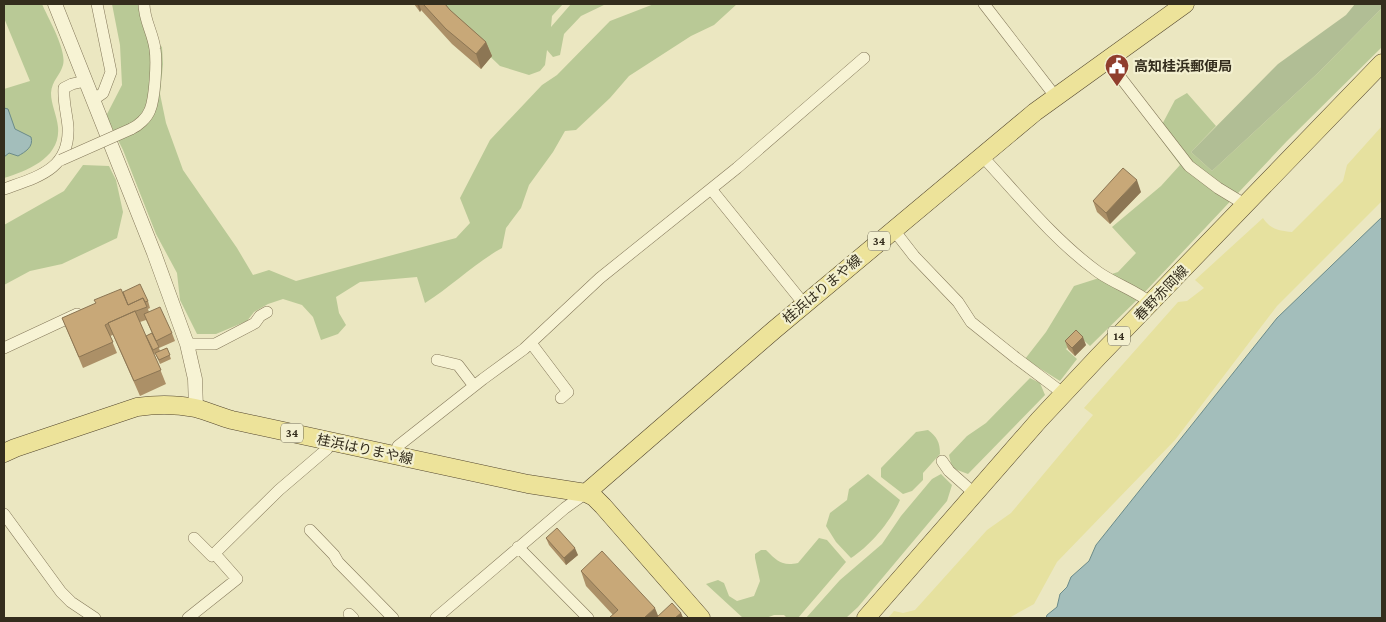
<svg xmlns="http://www.w3.org/2000/svg" width="1386" height="622" viewBox="0 0 1386 622" font-family="'Crimson Pro','Noto Sans JP',serif">
  <style>
    .green { fill: #b9c996 }
    .sand { fill: #e6e19f }
    .cemetery { fill: #b1be95 }
    .water { fill: #a3bebb; stroke: #6b8b89 }
    .lines { fill: none; stroke-linecap: round; stroke-linejoin: round }
    .minor-casing { stroke: #84785a; stroke-width: 12 }
    .tertiary-casing { stroke: #84785a; stroke-width: 15 }
    .primary-casing { stroke: #52452e; stroke-width: 19 }
    .minor { stroke: #f7f3d4; stroke-width: 11 }
    .tertiary { stroke: #f7f3d4; stroke-width: 14 }
    .primary { stroke: #ede39a; stroke-width: 18 }
    .minor-bridge-casing { stroke: #84785a; stroke-width: 12; stroke-linecap: butt }
    .minor-bridge { stroke: #f7f3d4; stroke-width: 11 }
    .wall { fill: #ac9067; fill-rule: evenodd }
    .shaded-wall { fill: #8c7654 }
    .building { fill: #c8a878; stroke: #8c7654 }
    .labels { text-anchor: middle; stroke-width: 4.5; stroke-linejoin: round; paint-order: stroke }
    .shield { fill: #f3f0d0; stroke: #6d6853; stroke-width: 1 }
    .shield-label { font-size: 12px; font-weight: bold; fill: #342d1d }
    .poi-label { font-size: 14px; font-weight: bold; fill: #342d1d; stroke: #f3f0d0; text-anchor: start }
    .street-label { font-size: 14px; fill: #342d1d; stroke: #f3f0d0 }
  </style>
  <rect width="100%" height="100%" fill="#ebe7c1"/>
  <path class="green" d="M4,4H42C48,18 67,50 63,65C60,76 52,80 51,93C51,104 57,116 58,127C61,158 27,171 4,178V89L30,81L4,18Z
    M112,4H140L147,35L162,47L163,64L160,94L166,123L183,170L237,248L253,275L269,270L296,281L456,238L470,223L460,198L490,140L542,85L557,75L610,21L654,4H737L714,25L691,36L629,76L610,98L576,130L565,131L553,152L529,185L521,208L506,228L502,248C475,263 452,286 425,303L417,277L360,282L336,297L339,313L346,325L338,334L321,340L313,317L302,305L283,299L268,304L254,312L247,321L216,334H197L180,300L177,273L156,234L123,150L106,116L122,85L120,45Z
    M438,4H563L552,16L551,27L571,4H606L581,16L564,34L560,55L553,57L547,50L545,65L540,71L529,75L500,66L453,21Z
    M1382,8V47L1287,141L1142,295L1090,346L1079,336L1066,349L1077,359L1060,381L1025,359L1046,332L1074,286L1118,272L1136,253L1112,227L1161,186L1180,165L1157,134L1175,100L1187,93L1216,126L1191,152L1212,171L1319,72Z
    M83,165L109,166L116,180L123,212L117,238L62,264L30,271L4,285V225L64,191Z
    M1030,378L1040,383L1045,395L968,474L952,468L949,455L967,436L986,423Z
    M928,430C937,437 940,442 940,454L923,473V480L912,491L903,494L881,477V468L916,432Z
    M868,474L900,500C891,521 870,546 851,558L836,542L826,526L830,513L847,500L849,489Z
    M941,474L952,485L947,501L858,607L846,618H806L840,580L882,544L901,516L932,479Z
    M819,538L827,540L846,562L798,618H787L784,615H774L766,618H743L706,584L718,580L724,583L729,596L737,601L754,596L760,581L755,558V554L761,550H766C778,562 782,566 798,563Z"/>
  <path class="sand" d="M1382,126V201L1277,306L1175,440L1057,562L1034,604L1009,618H888L894,611L903,613L915,610L987,530L1011,513L1093,415L1084,408L1178,302L1187,301L1204,288L1195,280L1263,218C1270,229 1279,231 1292,232L1343,181L1347,165Z"/>
  <path class="cemetery" d="M1355,4H1382V8L1319,72L1212,171L1191,152L1278,64L1346,15Z"/>
  <path class="water" d="M4,108L8,109L15,129L31,137C34,147 25,152 18,156L9,153L4,157Z
    M1382,217V618H1046L1047,615L1057,607L1060,594L1067,587L1071,577L1089,561L1096,545L1277,318Z"/>
  <g class="lines">
    <defs>
      <path id="minor" d="M984,4L1055,96
        M1107,60L1189,166L1218,188L1246,205
        M93,100L103,93L111,72L97,4
        M131,129C138,126 147,118 150,110C155,98 157,62 155,49C153,33 144,20 144,4
        M982,156C1019,196 1054,240 1098,272C1115,284 1135,290 1151,303
        M4,189C37,177 70,170 68,127C67,114 63,102 64,88L72,84L85,81
        M711,189L804,304
        M893,229L914,256L958,302L971,322L1016,358L1064,394
        M531,343L568,392L561,398
        M187,344H215L255,323L260,316L267,312
        M4,348L77,314
        M437,360L458,365L474,386
        M395,455L398,446L483,379L524,349L600,278L737,168L864,58
        M942,461L949,471L975,494
        M4,514L61,592L71,602L95,618
        M310,530L334,555L338,562L393,618
        M194,538L212,556L215,554
        M518,547L588,618
        M349,614L353,618
        M188,618L237,579L215,554L217,551L279,490L327,449L329,441
        M436,618L565,508L586,493"/>
      <path id="tertiary" d="M55,4L154,253L187,344L195,379L196,408"/>
      <path id="primary" d="M4,453L15,448L137,407C157,404 176,404 195,408C208,411 220,417 232,420L528,484L586,493L594,497L603,506L701,618
        M586,493L774,330L1035,112L1185,4
        M866,618L1039,420L1098,357L1382,63"/>
    </defs>
    <use href="#minor" class="minor-casing"/>
    <use href="#tertiary" class="tertiary-casing"/>
    <use href="#primary" class="primary-casing"/>
    <use href="#minor" class="minor"/>
    <use href="#tertiary" class="tertiary"/>
    <use href="#primary" class="primary"/>
    <defs>
      <path id="minor-bridge" d="M61,160L131,129"/>
    </defs>
    <use href="#minor-bridge" class="minor-bridge-casing"/>
    <use href="#minor-bridge" class="minor-bridge"/>
  </g>
  <path class="wall" d="M414,4H445L450,10L486,42L492,56L481,69L452,44L421,10L420,12Z
    M1141,192L1110,224L1097,212L1093,201Z
    M123,292L148,301L150,308L148,309L149,312L172,333L175,341L159,348L160,351L154,354L166,384L140,396L113,335L110,336L117,353L83,368L62,318ZM146,320L152,333L146,336L140,322Z
    M1065,341L1086,345L1075,356L1068,349Z
    M167,348L171,359L160,364L155,353Z
    M546,538L578,555L566,565L549,545Z
    M581,571L658,617L681,613L683,618H609L613,615L586,586Z"/>
  <path class="shaded-wall" d="M417,4H419L421,10L420,12Z
    M486,42L492,56L481,69L476,54Z
    M1137,180L1141,192L1110,224L1106,213Z
    M1083,337L1086,345L1075,356L1072,348Z
    M575,548L578,555L566,565L564,558Z
    M655,608L659,618H644Z
    M681,613L683,618H675Z"/>
  <path class="building" d="M423,4H445L450,10L486,42L476,54L446,29Z
    M1123,168L1137,180L1106,213L1093,201Z
    M140,284L148,301L145,302L143,298L128,305L123,292Z
    M121,289L128,305L143,298L147,307L136,311H135L108,323H109L105,325L113,342L79,357L62,318L96,303L94,300Z
    M160,307L172,333L156,341L144,314Z
    M135,311L161,370L134,381L108,323Z
    M1076,330L1083,337L1072,348L1065,341Z
    M152,333L159,347L153,350L146,336Z
    M167,348L170,355L159,360L155,353Z
    M557,528L575,548L564,558L546,538Z
    M602,551L655,608L644,618H609L618,610L581,571Z
    M672,603L681,613L675,618H656Z"/>
  <defs>
    <symbol id="civic-pin" viewBox="-11 -11 22 30"><path d="M0 17L-7.5 6A9.5 9.5 0 1 1 7.5 6Z" fill="#903e2d" stroke="#f3f0d0"/><path d="M-.6-6.5H3V-4.5H.6V-3L4-1V1h2V6H-6V1h2V-1L-.6-3ZM-1.2 2.5V6h2.4V2.5Z" fill="#fff"/></symbol>
  </defs>
  <g fill-rule="evenodd">
    <use href="#civic-pin" x="1103" y="52" width="28" height="38"/>
  </g>
  <g class="labels">
    <g class="shield">
      <rect x="868" y="231.5" width="22" height="19" rx="4"/>
      <rect x="1108" y="326.5" width="22" height="19" rx="4"/>
      <rect x="281" y="423.5" width="22" height="19" rx="4"/>
    </g>
    <g class="shield-label">
      <text x="879" y="245">34</text>
      <text x="1119" y="340">14</text>
      <text x="292" y="437">34</text>
    </g>
    <g class="poi-label">
      <text x="1134" y="71">高知桂浜郵便局</text>
    </g>
    <g class="street-label">
      <text transform="translate(822 289) rotate(-40)" y="5">桂浜はりまや線</text>
      <text transform="translate(1161 293) rotate(-46)" y="5">春野赤岡線</text>
      <text transform="translate(365 449) rotate(12)" y="5">桂浜はりまや線</text>
    </g>
  </g>
  <rect width="1386" height="622" fill="none" stroke="#342d1d" stroke-width="10"/>
</svg>
